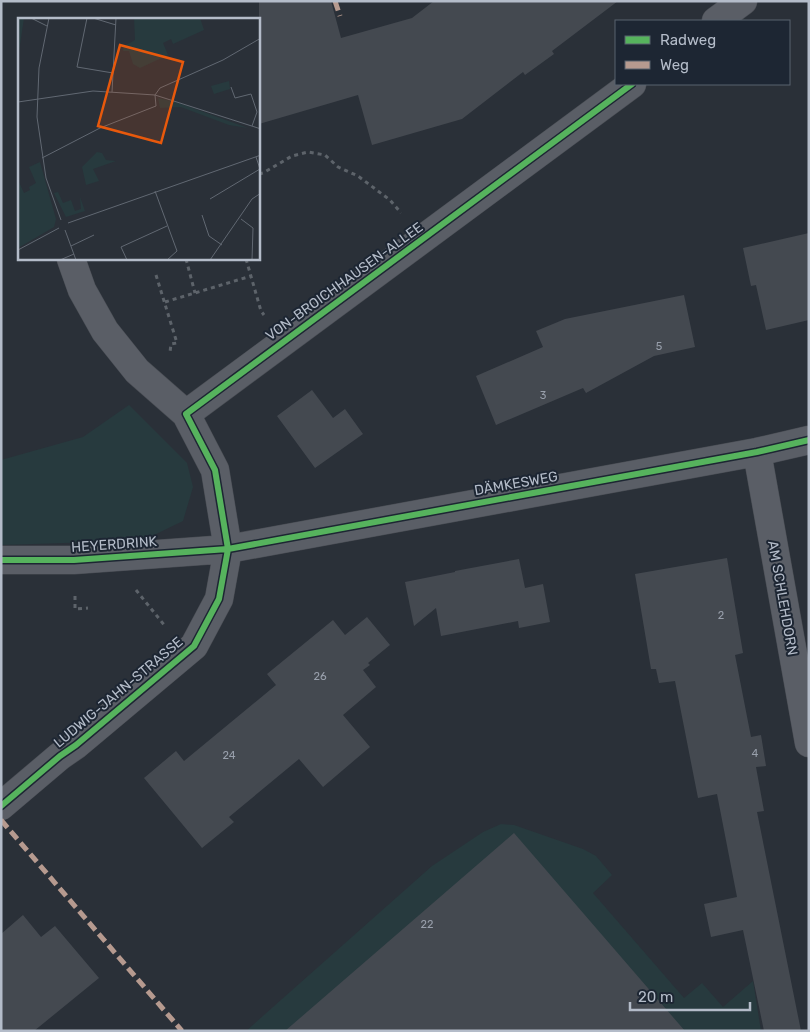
<svg xmlns="http://www.w3.org/2000/svg" width="810" height="1032" viewBox="0 0 810 1032" font-family="Rubik,sans-serif">
  <style>
    .green { fill: #273a3e }
    .building { fill: #444950 }
    .lines { fill: none; stroke-linecap: round; stroke-linejoin: round }
    .minor-casing { stroke: #484c53; stroke-width: 29 }
    .path { stroke: #5d636a; stroke-width: 3; stroke-dasharray: 4 4; stroke-linecap: butt }
    .minor { stroke: #5a5e66; stroke-width: 28 }
    .quiet { stroke: #b69a8f; stroke-width: 5; stroke-dasharray: 10 5; stroke-linecap: butt }
    .cycleway-casing { stroke: #1d2633; stroke-width: 9 }
    .cycleway { stroke: #56b35d; stroke-width: 6 }
    .labels { text-anchor: middle; stroke-width: 4; stroke-linejoin: round; paint-order: stroke }
    .number-label { font-size: 11px; fill: #989fab }
    .street-label { font-size: 14px; fill: #b4bcc9; stroke: #1d2633 }
    .inset-road { fill: none; stroke: #616872; stroke-width: 1 }
    .view { fill: #e8590c; fill-opacity: 0.15; stroke: #e8590c; stroke-width: 2.5 }
    .inset-edge { fill: none; stroke: #b4bcc9; stroke-width: 2.5 }
  </style>
  <rect width="100%" height="100%" fill="#2a3038"/>
  <path class="green" d="M129,405L187,463L193,487L183,521L150,537L96,542L1,545V460L83,437Z
    M501,824L514,825L583,849L596,856L612,875L593,893L684,998L702,983L723,1007L753,981L761,1031H246L432,866L483,832Z"/>
  <path class="building" d="M259,1H331L341,38L412,18L434,1H618L552,51L554,54L525,75L523,72L462,119L372,145L358,95L259,124Z
    M809,233V320L766,330L756,285L751,286L743,248Z
    M684,295L695,347L654,356L586,393L583,388L496,425L476,376L543,347L536,331L565,319Z
    M312,390L333,418L345,409L363,434L315,468L277,416Z
    M727,558L743,653L735,655L751,737L761,735L766,766L756,767L764,811L757,812L801,1031H764L743,930L711,937L704,904L737,897L717,794L698,798L675,681L659,683L656,669H651L635,574Z
    M519,559L525,588L543,584L550,622L519,628L518,621L441,636L436,608L414,626L405,582L455,572V571Z
    M367,617L390,645L368,663L370,665L363,670L376,687L343,715L370,747L323,787L299,759L229,817L234,822L202,848L144,778L176,751L184,761L276,685L267,674L333,620L345,635Z
    M514,833L685,1031H285Z
    M23,915L41,937L55,926L99,978L34,1031H1V934Z"/>
  <g class="lines">
    <defs>
      <path id="minor" d="M716,21L743,1
        M71,259L82,290L105,331L137,371L186,414
        M757,452L809,743
        M1,560H74L228,549L757,452L809,440
        M1,806L60,756L76,745L194,646L219,599L228,549L215,470L186,414L632,84"/>
    </defs>
    <use href="#minor" class="minor-casing"/>
    <path class="path" d="M259,174L263,173L292,156L308,152L325,155L338,167L358,176L390,200L401,213
      M186,259L195,293
      M246,259L261,311L264,315
      M156,275L177,343L171,344L170,352
      M165,302L251,276
      M136,590L165,626
      M75,596V609L88,608"/>
    <use href="#minor" class="minor"/>
    <path class="quiet" d="M335,1L340,16
      M1,820L182,1031"/>
    <defs>
      <path id="cycleway" d="M1,560H74L228,549L757,452L809,440
        M1,806L60,756L76,745L194,646L219,599L228,549L215,470L186,414L632,84"/>
    </defs>
    <use href="#cycleway" class="cycleway-casing"/>
    <use href="#cycleway" class="cycleway"/>
  </g>
  <g class="labels">
    <g class="number-label">
      <text x="659" y="350">5</text>
      <text x="543" y="399">3</text>
      <text x="721" y="619">2</text>
      <text x="320" y="680">26</text>
      <text x="755" y="757">4</text>
      <text x="229" y="759">24</text>
      <text x="427" y="928">22</text>
    </g>
    <g class="street-label">
      <text transform="translate(344 281) rotate(-36)" y="5">VON-BROICHHAUSEN-ALLEE</text>
      <text transform="translate(516 483) rotate(-10)" y="5">DÄMKESWEG</text>
      <text transform="translate(114 544) rotate(-4)" y="5">HEYERDRINK</text>
      <text transform="translate(783 598) rotate(80)" y="5">AM SCHLEHDORN</text>
      <text transform="translate(118 692) rotate(-40)" y="5">LUDWIG-JAHN-STRASSE</text>
    </g>
  </g>
  <g transform="translate(18 18)">
    <rect width="242" height="242" fill="#2a3038"/>
    <path d="M0,0H6L0,40ZM116,0H182L186,12L155,26L153,21L145,25L150,37L122,50L115,46L111,33H105L106,28L117,22ZM211,63L212,71L196,76L193,68ZM140,80L158,84L230,110L211,107L163,89L142,90ZM79,134L84,135L88,142L98,143L75,151L81,163L68,167L64,149ZM22,144L38,201L36,209L0,230V162L6,175L12,172L11,169L18,165L11,149ZM40,174L45,185L53,182L57,193L63,191L62,179L67,193L48,199L36,175Z" fill="#273a3e"/>
    <path class="inset-road" d="M13,0L29,8M31,0L21,50L19,99L28,160L43,202M69,0L59,49L95,55M75,0L98,7M213,69L217,80L233,76L239,94L234,108M94,74L98,0M137,77L142,70L205,42L243,20M0,84L75,73L137,77L243,111M24,140L82,110L138,88L137,77M137,173L159,233L149,242M192,181L242,151L238,139M184,197L191,218L204,227M223,201L235,210L234,242M50,205L243,137M47,212L58,242M53,228L76,217M0,232L41,210M42,242L56,236M109,242L103,229L149,208M192,242L234,181L243,175"/>
    <path class="view" d="M102,27L165,44L143,125L80,108Z"/>
    <rect width="242" height="242" class="inset-edge"/>
  </g>
  <rect width="810" height="1032" fill="none" stroke="#b4bcc9" stroke-width="5"/>
  <rect x="615" y="20" width="175" height="65" fill="#1d2633" stroke="#59626f"/>
  <rect x="625" y="36" width="25" height="8" fill="#56b35d" stroke="#59626f"/>
  <text x="660" y="45" font-size="15" fill="#b4bcc9">Radweg</text>
  <rect x="625" y="61" width="25" height="8" fill="#b69a8f" stroke="#59626f"/>
  <text x="660" y="70" font-size="15" fill="#b4bcc9">Weg</text>
  <path d="M630 1002v8h120v-8" fill="none" stroke="#b4bcc9" stroke-width="2.5"/>
  <text x="638" y="1002" font-size="15" fill="#b4bcc9" stroke="#1d2633" stroke-width="4" paint-order="stroke">20 m</text>
</svg>
